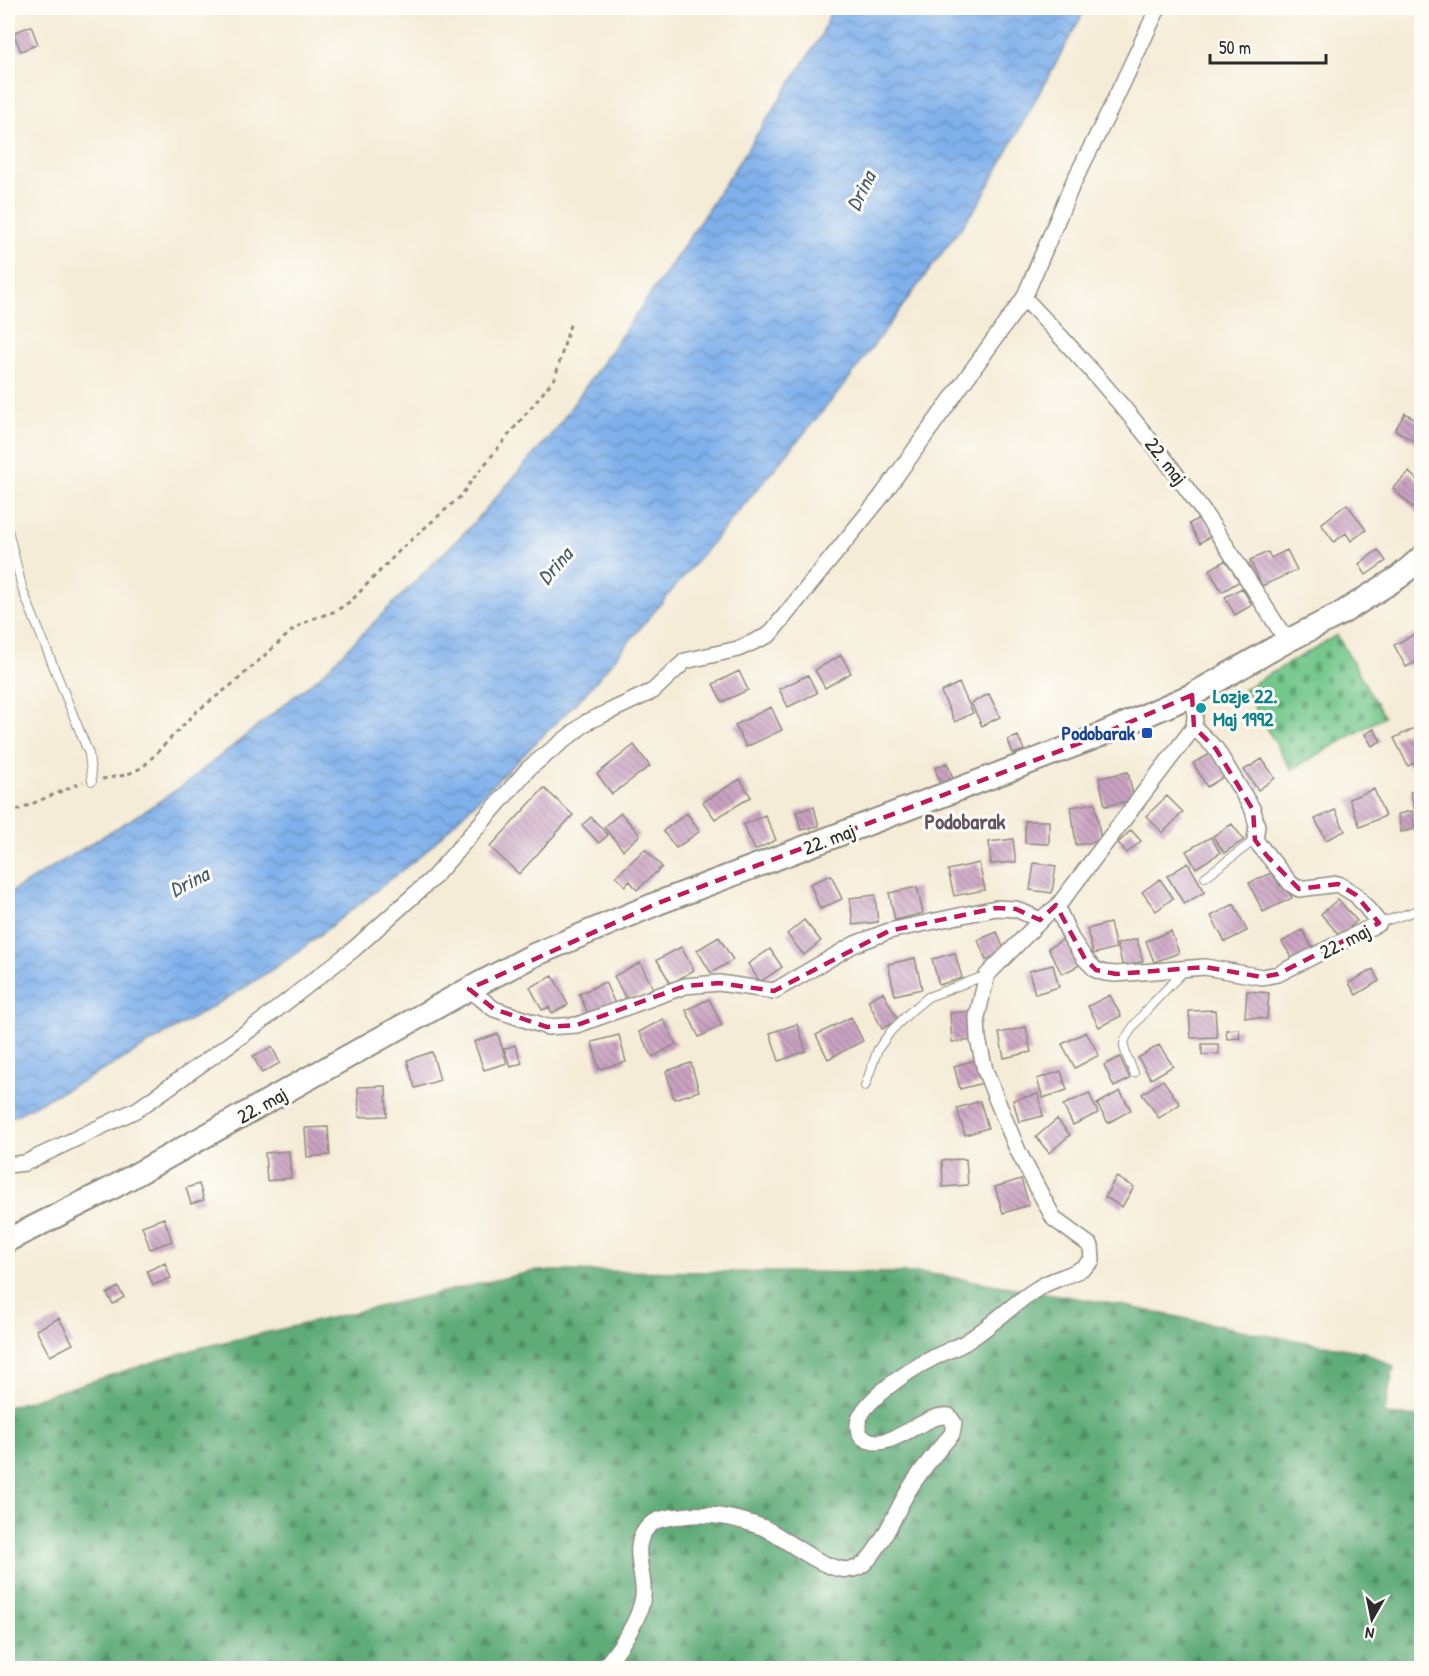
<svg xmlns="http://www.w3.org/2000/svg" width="1429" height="1676" viewBox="0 0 1429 1676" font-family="'Patrick Hand',sans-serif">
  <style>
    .forest { fill: url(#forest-firs); stroke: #456c52; stroke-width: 1.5 }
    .cemetery { fill: url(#cemetery-stones); stroke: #507a5c; stroke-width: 1.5 }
    .water { fill: url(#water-waves); stroke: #556e8b; stroke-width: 1.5 }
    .building { fill: url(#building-back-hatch) }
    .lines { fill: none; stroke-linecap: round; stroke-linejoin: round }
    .service-casing { stroke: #908c81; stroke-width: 10 }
    .minor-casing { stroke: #908c81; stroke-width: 18 }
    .primary-casing { stroke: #908c81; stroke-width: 26 }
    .path { stroke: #908c81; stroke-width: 3; stroke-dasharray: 4.5 4.5; stroke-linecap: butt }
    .service { stroke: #fff; stroke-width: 8 }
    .minor { stroke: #fff; stroke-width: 15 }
    .primary { stroke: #fff; stroke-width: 22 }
    .marked { fill: none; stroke: #c2185b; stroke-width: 4.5; stroke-dasharray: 12 8; stroke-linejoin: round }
    .culture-dot { fill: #0f9aa8; stroke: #fdfcf7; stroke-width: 2 }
    .transit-dot { fill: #1a4fb4; stroke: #fdfcf7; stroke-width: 2 }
    .labels { text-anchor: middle; stroke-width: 6; stroke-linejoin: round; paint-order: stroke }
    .street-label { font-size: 20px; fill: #2b2b2b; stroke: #fdfcf7 }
    .culture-label { font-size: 20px; font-weight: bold; fill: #0d838f; stroke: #fdfcf7; text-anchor: start }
    .transit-label { font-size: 20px; font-weight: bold; fill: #164399; stroke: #fdfcf7; text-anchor: end }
    .water-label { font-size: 21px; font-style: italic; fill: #485a6e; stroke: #fdfcf7 }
    .quarter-label { font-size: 22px; font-weight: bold; fill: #635560; stroke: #fdfcf7 }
  </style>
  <defs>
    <pattern id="forest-firs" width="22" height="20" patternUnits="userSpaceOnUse" patternTransform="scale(1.5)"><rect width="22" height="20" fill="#5fac78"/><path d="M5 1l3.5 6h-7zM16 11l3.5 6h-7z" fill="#4f8c63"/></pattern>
    <pattern id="cemetery-stones" width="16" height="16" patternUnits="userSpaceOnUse" patternTransform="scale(1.5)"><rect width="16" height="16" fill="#74c88c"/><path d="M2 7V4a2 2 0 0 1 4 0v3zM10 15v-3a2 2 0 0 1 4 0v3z" fill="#5fa373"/></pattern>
    <pattern id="water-waves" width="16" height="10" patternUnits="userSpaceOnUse" patternTransform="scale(1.5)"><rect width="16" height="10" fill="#7fb0eb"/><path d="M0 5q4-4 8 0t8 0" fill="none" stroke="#688fbf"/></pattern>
    <pattern id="building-back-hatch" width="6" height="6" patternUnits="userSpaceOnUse" patternTransform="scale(1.5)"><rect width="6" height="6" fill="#caa3c2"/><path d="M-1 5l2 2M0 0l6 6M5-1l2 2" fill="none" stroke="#a4859e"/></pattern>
  </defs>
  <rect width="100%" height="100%" fill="#fdfcf7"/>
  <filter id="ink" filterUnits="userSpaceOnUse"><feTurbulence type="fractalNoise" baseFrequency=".0167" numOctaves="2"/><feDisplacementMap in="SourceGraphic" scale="12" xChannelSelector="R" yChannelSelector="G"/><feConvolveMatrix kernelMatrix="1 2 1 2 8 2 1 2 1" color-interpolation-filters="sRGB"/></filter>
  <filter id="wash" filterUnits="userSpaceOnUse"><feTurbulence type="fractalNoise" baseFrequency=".008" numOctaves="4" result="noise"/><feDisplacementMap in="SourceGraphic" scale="24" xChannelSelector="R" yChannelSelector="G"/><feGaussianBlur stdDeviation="1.35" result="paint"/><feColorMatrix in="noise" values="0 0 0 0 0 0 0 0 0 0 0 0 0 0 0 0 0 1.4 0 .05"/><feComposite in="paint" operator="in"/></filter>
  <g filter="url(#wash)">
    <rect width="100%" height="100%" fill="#f5ecd7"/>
    <path class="forest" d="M535,1271L925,1273L1125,1306L1260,1334L1364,1352L1394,1367L1384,1415L1421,1417V1668H8V1407L199,1348Z"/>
    <path class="cemetery" d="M1337,635L1384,717L1291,770L1244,689Z"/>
    <path class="water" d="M832,8H1086L979,203L842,388L585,694L423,854L294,955L239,991L113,1065L8,1119V894L140,814L184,785L320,676L470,527L556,429L680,252L820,38Z"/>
    <g id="blocks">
      <path class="building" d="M31,26L38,44L21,51L13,33Z
        M1405,413L1422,423V431L1415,442L1395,430Z
        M1409,472L1422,485V517L1393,488Z
        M1347,504L1366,530L1351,541L1346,533L1334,542L1321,524Z
        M1202,516L1214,534L1200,543L1189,524Z
        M1287,550L1297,570L1262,586L1250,560L1268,552L1271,558Z
        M1378,550L1386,561L1366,575L1359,564Z
        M1226,560L1240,581L1222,592L1209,570Z
        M1242,588L1252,605L1235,615L1225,597Z
        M1417,633L1422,641V659L1406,667L1394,645Z
        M841,655L851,673L825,688L815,670Z
        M739,671L748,690L722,702L713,684Z
        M808,675L817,693L788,707L779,689Z
        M959,683L973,713L955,722L941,692Z
        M989,694L1000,717L982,726L971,703Z
        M771,707L782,730L746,747L735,725Z
        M1417,727L1422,736V759L1408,766L1394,738Z
        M1374,729L1381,741L1372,746L1365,734Z
        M1018,736L1024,750L1013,754L1008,740Z
        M634,745L650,766L612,794L597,774Z
        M1214,752L1227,775L1207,787L1193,763Z
        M1262,759L1275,778L1258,790L1244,770Z
        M947,763L954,781L941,786L935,768Z
        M1128,772L1134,800L1105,806L1099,778Z
        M740,779L751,797L715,819L703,802Z
        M544,788L573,815L519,874L490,847Z
        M1374,789L1385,816L1360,827L1349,799Z
        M1422,789V817L1417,818L1410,792Z
        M1167,796L1183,812L1163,833L1146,816Z
        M1095,803L1101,841L1076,845L1071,807Z
        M814,807L819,826L801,830L796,812Z
        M1335,810L1345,831L1326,840L1315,819Z
        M1412,811L1415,829L1401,832L1398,814Z
        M621,813L640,835L623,850L604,827Z
        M687,813L700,831L676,848L663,831Z
        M765,815L776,840L755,850L743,825Z
        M591,817L608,835L599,843L582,825Z
        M1025,821H1049V844L1025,843Z
        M1232,824L1244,840L1224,853L1213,836Z
        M1131,830L1141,841L1127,853L1118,843Z
        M1211,837L1220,853L1196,868L1186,851Z
        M1013,839L1016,862L991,864L989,842Z
        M645,849L662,867L637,890L630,881L625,886L616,876Z
        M979,863L985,890L954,896L948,870Z
        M1034,863L1056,866L1052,893L1030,890Z
        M1188,863L1205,892L1184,904L1167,876Z
        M1273,872L1280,886L1285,884L1292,898L1263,912L1249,883Z
        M831,875L842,899L820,909L810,884Z
        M1160,879L1173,898L1156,911L1142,892Z
        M917,887L923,913L895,920L889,893Z
        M875,895L878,922L853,925L850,898Z
        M1338,899L1357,921L1340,936L1321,914Z
        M1234,904L1247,931L1225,942L1211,916Z
        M804,920L821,941L804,955L787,934Z
        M1110,923L1116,948L1093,954L1087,929Z
        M1302,930L1315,951L1295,963L1282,942Z
        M1171,931L1179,953L1154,962L1146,941Z
        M997,932L1005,952L986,960L978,940Z
        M719,937L733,960L711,973L697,950Z
        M1066,938L1080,965L1062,974L1048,948Z
        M1137,939L1143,961L1123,967L1117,944Z
        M681,947L694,970L671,984L657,960Z
        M770,949L782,967L760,982L748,964Z
        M955,953L962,978L939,985L932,959Z
        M915,958L922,989L895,995L888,964Z
        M640,963L653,988L627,1001L614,976Z
        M1053,965L1059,987L1035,994L1029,971Z
        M1373,969L1379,981L1356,995L1349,983Z
        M553,976L568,1005L552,1013L549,1007L542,1010L530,987Z
        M605,982L615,1004L589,1016L579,994Z
        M1247,991L1269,993L1267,1019L1245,1017Z
        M883,992L898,1020L882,1029L868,1000Z
        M1110,995L1121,1016L1099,1027L1088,1006Z
        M709,999L722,1025L699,1037L686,1010Z
        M1215,1010L1217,1037L1191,1038L1189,1011Z
        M974,1011L976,1040L952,1042L950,1013Z
        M851,1017L863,1041L828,1059L816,1035Z
        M663,1019L676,1044L653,1057L639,1032Z
        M797,1024L806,1051L779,1061L770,1033Z
        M1026,1027L1031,1052L1004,1058L999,1033Z
        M1239,1029L1240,1038L1227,1039L1226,1030Z
        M1086,1032L1099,1055L1075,1068L1062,1044Z
        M498,1034L507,1063L484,1070L474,1042Z
        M619,1035L626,1062L599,1069L592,1042Z
        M1202,1044H1218L1219,1054L1202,1055Z
        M515,1045L522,1063L511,1067L504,1049Z
        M1159,1045L1173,1066L1151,1079L1138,1058Z
        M272,1047L280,1063L262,1073L253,1056Z
        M432,1052L440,1080L415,1088L407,1060Z
        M1120,1057L1130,1079L1114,1087L1104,1065Z
        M977,1060L983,1083L960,1089L954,1066Z
        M691,1063L699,1091L674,1099L666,1071Z
        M1061,1071L1067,1090L1043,1098L1037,1079Z
        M1163,1080L1180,1104L1159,1118L1142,1094Z
        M386,1086L387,1116L359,1117L358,1087Z
        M1120,1091L1131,1110L1108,1123L1097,1104Z
        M1089,1093L1098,1113L1073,1125L1063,1105Z
        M1038,1094L1043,1116L1019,1122L1013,1100Z
        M980,1101L988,1128L965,1135L957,1108Z
        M1057,1119L1070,1135L1049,1153L1036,1137Z
        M328,1127L330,1155L307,1157L305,1128Z
        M289,1151L291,1178L267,1181L265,1153Z
        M966,1159L968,1185L943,1187L942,1160Z
        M1116,1177L1134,1187L1122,1207L1105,1197Z
        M1021,1179L1029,1205L1003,1213L995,1187Z
        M199,1184L204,1200L191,1204L186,1188Z
        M164,1218L172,1241L150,1249L142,1226Z
        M165,1263L171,1278L153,1285L147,1271Z
        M118,1287L124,1297L113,1304L107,1294Z
        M59,1318L73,1344L50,1356L36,1330Z"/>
    </g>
  </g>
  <g filter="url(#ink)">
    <use href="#blocks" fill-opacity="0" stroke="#908c81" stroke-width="1.5"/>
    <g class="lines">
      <defs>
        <path id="service" d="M8,530L23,591L89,754L92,781
          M1205,877L1255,840
          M1379,923L1422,909
          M1134,1073C1131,1065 1125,1055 1124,1046C1122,1031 1173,983 1185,970
          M865,1086L878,1049L891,1031L910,1012L928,997L987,975"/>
        <path id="minor" d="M1024,298C1086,362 1146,430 1197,503C1229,548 1257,595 1287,641
          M1057,907L1071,938L1085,959L1096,970L1105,973L1116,974L1205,967L1262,977L1278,974L1379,923L1356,895L1338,884L1299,889L1291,884L1255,840L1257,826L1253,810L1216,749L1194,727
          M469,989L494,1009L547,1027L577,1025L685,986L719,983L774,991L855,944L889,931L996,908L1016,909L1040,920
          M8,1165L25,1163L138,1109L258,1024L354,949L433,878L529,768L587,722L653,691L685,661L738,649L769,635L881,497L1024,298L1073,183L1110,110L1158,8
          M604,1668C619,1648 639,1623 643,1597C646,1572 627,1545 651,1524C658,1518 673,1517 682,1516C708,1512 737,1518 762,1527C786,1537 833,1581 859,1567C879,1556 897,1508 910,1488C922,1469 937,1451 952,1434L954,1423L949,1416C924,1412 889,1455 864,1438C860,1436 858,1431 858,1427C856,1403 913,1368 933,1358C944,1352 956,1348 966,1342C992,1326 1013,1303 1040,1287C1056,1277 1079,1275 1092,1260L1091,1246L1054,1219L1018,1151L996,1098L985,1070L978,1039L977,1017L987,975L1046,915L1057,907L1194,727L1195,716L1192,695"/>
        <path id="primary" d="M8,1240L110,1189L469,989L534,955L658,903L1091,739L1192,695L1287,641L1342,613L1399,577L1422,557"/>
      </defs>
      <use href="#service" class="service-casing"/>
      <use href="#minor" class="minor-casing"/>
      <use href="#primary" class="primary-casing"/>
      <path class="path" d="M102,779L126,775L143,767L197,711L234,683L295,628L312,619L336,611L351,601L402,548L461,496L472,480L555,378L571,321
        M8,814L83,782"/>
      <use href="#service" class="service"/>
      <use href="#minor" class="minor"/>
      <use href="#primary" class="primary"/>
    </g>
  </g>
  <path class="marked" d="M1192,695L1194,727L1216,749L1253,810L1255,840L1267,856L1299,889L1338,884L1356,895L1379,923L1278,974L1262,977L1205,967L1116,974L1096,970L1085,959L1056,905L1040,920L1016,909L996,908L889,931L774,991L719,983L685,986L577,1025L547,1027L494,1009L469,989L658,903L1091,739Z"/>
  <circle class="culture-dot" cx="1201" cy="708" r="6"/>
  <rect class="transit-dot" x="1141" y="727" width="12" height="12" rx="3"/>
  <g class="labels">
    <g class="street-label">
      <text transform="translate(1166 461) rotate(52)" y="7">22. maj</text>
      <text transform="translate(829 839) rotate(-21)" y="7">22. maj</text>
      <text transform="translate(1345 941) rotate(-27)" y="7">22. maj</text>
      <text transform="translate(262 1105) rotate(-29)" y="7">22. maj</text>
    </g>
    <g class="culture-label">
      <text x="1213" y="703">Lozje 22.<tspan x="1213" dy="23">Maj 1992</tspan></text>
    </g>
    <g class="transit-label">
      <text x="1135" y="740">Podobarak</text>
    </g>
    <g class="water-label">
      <text transform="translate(861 191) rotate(-64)" y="7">Drina</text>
      <text transform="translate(555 566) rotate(-49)" y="7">Drina</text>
      <text transform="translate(189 882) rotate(-27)" y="7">Drina</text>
    </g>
    <g class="quarter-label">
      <text x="965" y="829">Podobarak</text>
    </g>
  </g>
  <rect width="1429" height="1676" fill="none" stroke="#fdfcf7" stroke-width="30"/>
  <g transform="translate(1372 1619) rotate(189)" stroke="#fdfcf7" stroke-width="4.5" paint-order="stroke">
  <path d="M0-4.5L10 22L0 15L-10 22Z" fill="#2b2b2b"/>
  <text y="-9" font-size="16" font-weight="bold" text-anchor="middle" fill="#2b2b2b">N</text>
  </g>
  <path d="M1210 54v9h116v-9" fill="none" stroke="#2b2b2b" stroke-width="3"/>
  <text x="1219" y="54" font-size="18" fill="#2b2b2b" stroke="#fdfcf7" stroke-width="4.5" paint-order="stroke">50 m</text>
</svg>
